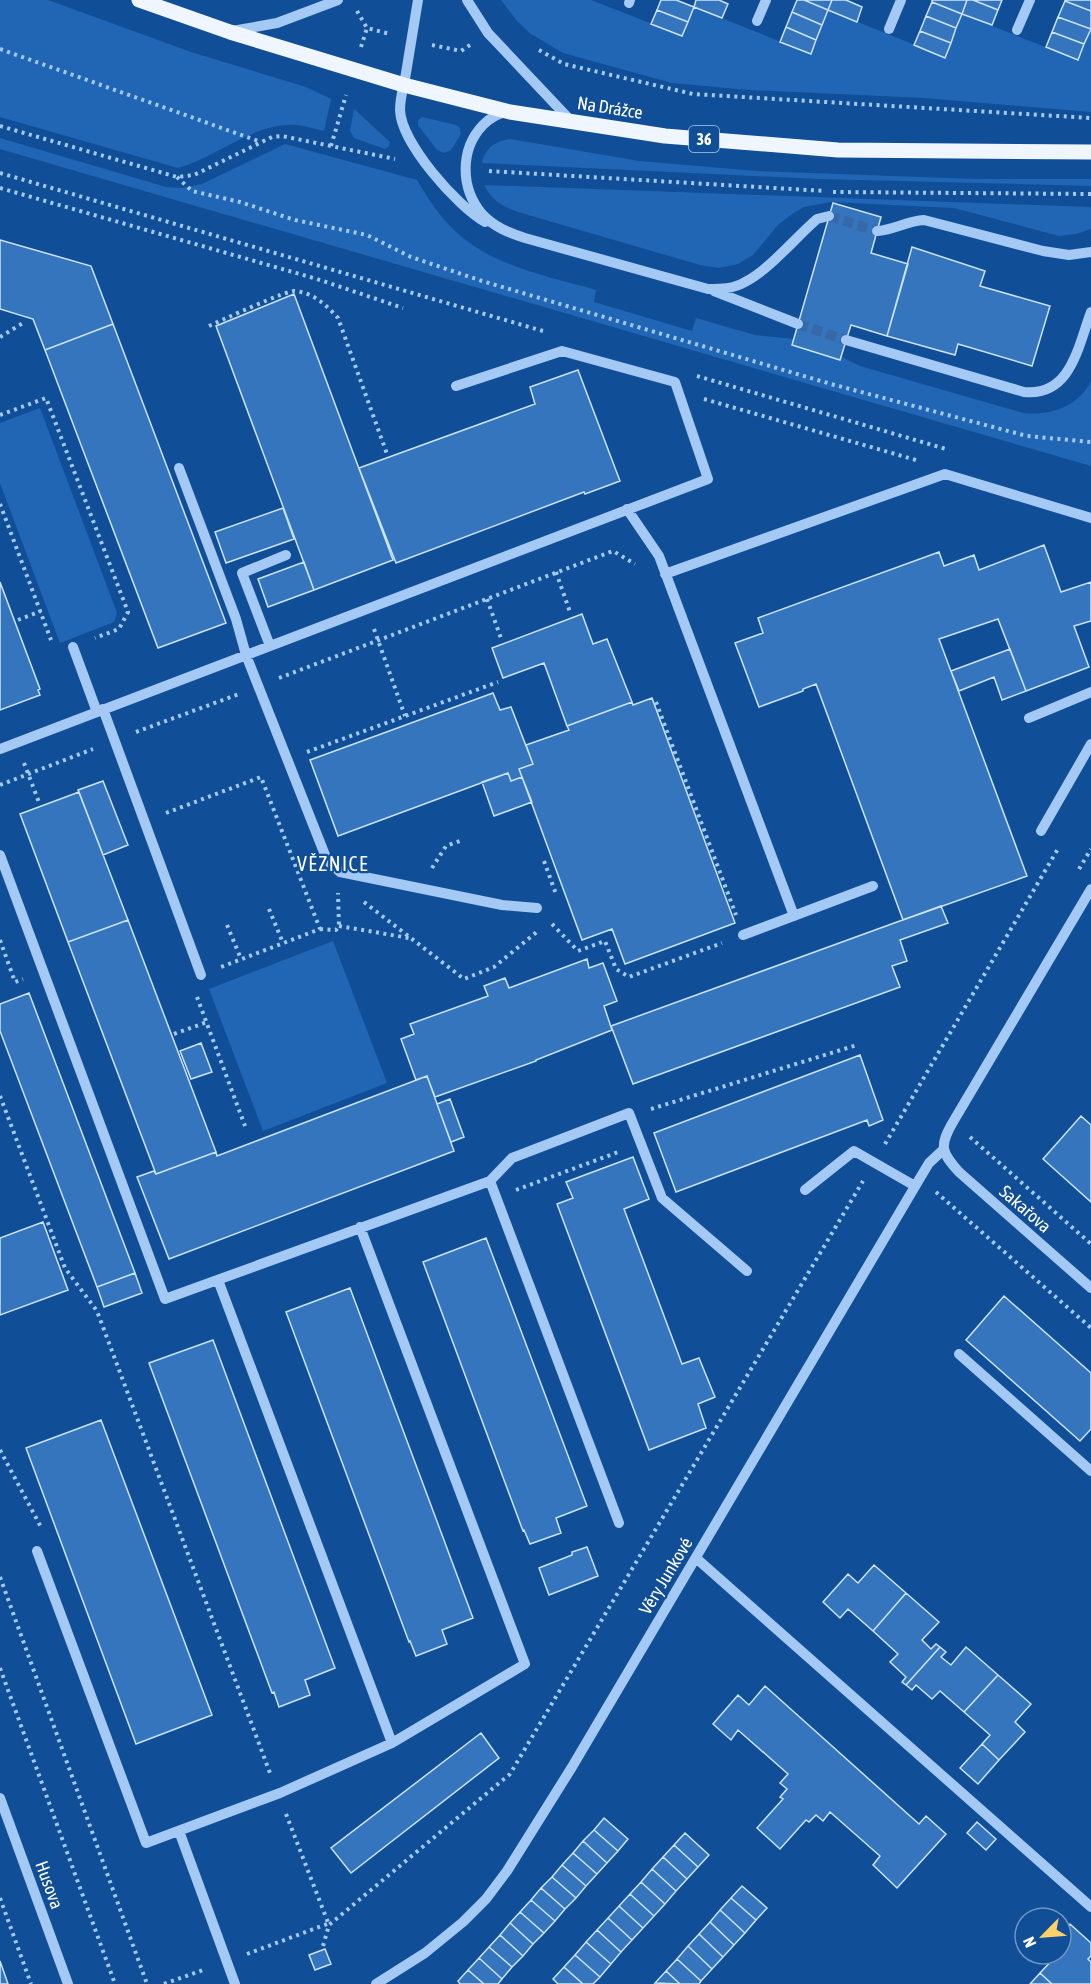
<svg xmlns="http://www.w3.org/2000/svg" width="1091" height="1984" viewBox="0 0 1091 1984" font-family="'Asap Condensed',sans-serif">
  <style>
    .green { fill: #2066b5 }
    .building { fill: #3575be; stroke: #cbe3fe; stroke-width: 1.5 }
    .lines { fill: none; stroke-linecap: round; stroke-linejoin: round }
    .minor-tunnel { stroke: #3569a7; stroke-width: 10; stroke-dasharray: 10 5; stroke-linecap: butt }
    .path { stroke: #a3c9f4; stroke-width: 4; stroke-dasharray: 3 4.5; stroke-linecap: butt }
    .minor { stroke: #a3c9f4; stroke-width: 10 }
    .major { stroke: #eff6ff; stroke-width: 15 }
    .labels { text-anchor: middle; stroke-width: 4.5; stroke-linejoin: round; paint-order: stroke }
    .shield { fill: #114e98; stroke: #b8cae0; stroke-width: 1.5 }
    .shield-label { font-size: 16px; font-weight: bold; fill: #fff }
    .street-label { font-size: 18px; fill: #fff; stroke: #114e98 }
    .neighbourhood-label { font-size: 20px; letter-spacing: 1.5px; fill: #fff; stroke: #114e98 }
  </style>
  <rect width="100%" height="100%" fill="#114e98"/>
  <path class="green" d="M0,0H48L191,52L306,87L331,99L324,131C315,129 306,126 297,125C253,122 218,157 178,168L0,117Z
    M501,0H591L681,35L694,7L811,54L828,10L945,57L962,14L1078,60L1091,28V112L924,98L749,90L672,83L563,53L531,34L517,21Z
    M354,109L390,142L389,146L385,149L354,138L350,131Z
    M422,117L456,125L460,128L461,134L451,150L444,153L437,150L418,125V120Z
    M0,138L166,187L182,188L202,184L285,144L417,180C428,199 440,217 456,232C494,267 548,276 596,290L594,302L692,331L696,318L755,335L794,339L842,357L860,366L1023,413C1050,416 1078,407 1091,381V466L0,149Z
    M510,139L639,161L757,171L975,179H1091V186L819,179L482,163C486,147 494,142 510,139Z
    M484,185L1089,207L1091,208V229L1076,234L1059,236L954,208L831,202L804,207L792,214L778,225L753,255L738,264L719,268L700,265L518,212C502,206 492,201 484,185Z
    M40,408L117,613L114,622L60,643L0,483V423Z
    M333,941L387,1083L263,1131L209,989Z"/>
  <path class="building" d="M661,0H676L694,7L688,22L657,10Z
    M696,0H719L728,4L722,18L694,7Z
    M797,0H804L828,10L822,25L792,12Z
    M804,0H832L828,10Z
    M832,0H846L862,7L857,22L828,10Z
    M932,0H967L962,14L932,2Z
    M967,0H973L998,10L992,25L962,14Z
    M973,0H1002L998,10Z
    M1091,0V11L1065,1V0Z
    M1065,1L1091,11V29L1058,17Z
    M932,2L962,14L956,28L926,16Z
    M657,10L688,22L682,36L651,24Z
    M792,12L822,25L816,40L786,27Z
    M926,16L956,28L951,43L920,31Z
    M1058,17L1091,29L1084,44L1052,32Z
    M786,27L816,40L811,54L780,42Z
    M920,31L951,43L945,58L914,45Z
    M1052,32L1084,44L1078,60L1046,47Z
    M833,203L881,217L871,253L908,264L887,336L851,325L840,360L792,345Z
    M0,240L91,266L113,324L45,350L33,319L0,309Z
    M912,247L985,271L980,286L1050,306L1032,366L958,344L955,355L887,336Z
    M294,294L393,560L314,590L216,326Z
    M113,324L226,623L158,648L45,350Z
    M578,370L620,481L585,494L584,492L396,563L359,468L535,404L530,387Z
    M283,508L294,539L226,563L215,532Z
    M1044,545L1061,592L1091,582V621L1074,626L1089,667L1026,691L998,619L939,639L1027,876L903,920L816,684L803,689V691L759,707L735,643L763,633L758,618L939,552L944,566L974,555L979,570Z
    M304,562L314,590L268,607L258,579Z
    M0,582L40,689L38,690L40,695L0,710Z
    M582,614L593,644L607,639L632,702L567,726L544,663L503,678L492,648Z
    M1010,649L1026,691L1002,700L994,677L959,691L951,671Z
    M493,693L500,710L511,707L533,764L519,769L522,777L511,781L508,773L338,836L310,760Z
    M652,698L735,923L625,964L612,929L582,940L519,769L533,764L526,745L569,730L567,726L632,702L633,705Z
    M508,773L511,781L522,777L532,802L494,816L482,782Z
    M103,781L128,845L103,855L78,790Z
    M79,792L128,920L68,942L20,814Z
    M941,906L948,923L900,940L907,961L892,966L900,987L633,1084L611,1026Z
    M128,920L216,1152L156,1174L68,942Z
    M587,959L589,968L603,963L617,1001L604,1006L612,1030L536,1060V1061L435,1097L427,1076L416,1080L401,1039L414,1034L410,1024L488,996L484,986L505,978L509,988Z
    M29,993L135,1273L97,1287L0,1031V1004Z
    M201,1043L212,1072L191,1079L180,1051Z
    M860,1055L883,1120L869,1126L867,1120L676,1192L654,1133Z
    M427,1076L454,1151L169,1259L137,1177L154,1171L156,1174L216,1152L217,1156Z
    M450,1099L464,1137L451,1142L437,1104Z
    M1081,1116L1091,1125V1202L1043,1159Z
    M633,1157L649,1199L624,1209L682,1364L699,1358L715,1397L698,1404L706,1428L649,1450L557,1204L573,1198L566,1182Z
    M43,1222L68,1290L0,1315V1238Z
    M486,1238L587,1506L556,1518L561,1533L530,1544L524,1530L523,1531L423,1262Z
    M135,1273L142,1293L104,1307L97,1287Z
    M350,1288L473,1618L442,1630L447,1644L416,1656L410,1641L409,1642L286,1312Z
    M1004,1296L1091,1373V1429L1080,1441L966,1340Z
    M213,1340L335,1668L305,1680L310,1695L279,1707L274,1692L272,1693L149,1363Z
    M101,1420L212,1715L136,1744L26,1448Z
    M587,1547L598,1576L549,1595L539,1568L572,1555V1552Z
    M874,1565L906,1593L873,1631L848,1609L840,1618L823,1602L848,1574L858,1583Z
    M906,1593L939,1622L922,1640L931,1649L936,1644L940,1647L906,1685L902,1682L906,1677L890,1662L898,1654L873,1631Z
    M940,1647L946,1652L941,1657L951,1665L966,1647L998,1675L964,1712L940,1691L932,1699L916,1685L912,1690L906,1685Z
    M998,1675L1031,1704L1015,1722L1025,1732L999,1760L982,1744L990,1735L964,1712Z
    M765,1686L919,1824L926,1816L946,1834L897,1888L873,1865L880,1856L830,1812L823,1821L816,1815L809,1822L806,1820L780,1849L757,1828L783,1799L780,1797L787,1789L780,1783L788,1774L738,1730L731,1740L713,1724L738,1695L749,1705Z
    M481,1733L499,1758L351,1873L331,1848Z
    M982,1744L999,1760L978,1784L960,1768Z
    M604,1818L628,1839L618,1851L594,1830Z
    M977,1822L996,1839L986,1850L967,1833Z
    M594,1830L618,1851L607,1863L583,1841Z
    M685,1833L709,1855L698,1867L674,1845Z
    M583,1841L607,1863L597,1874L573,1853Z
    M674,1845L698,1867L687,1879L663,1857Z
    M573,1853L597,1874L586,1886L562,1865Z
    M663,1857L687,1879L676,1891L652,1869Z
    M562,1865L586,1886L576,1898L552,1877Z
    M652,1869L676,1891L665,1904L641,1882Z
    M552,1877L576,1898L565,1909L541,1888Z
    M641,1882L665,1904L654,1916L630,1894Z
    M742,1886L767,1908L756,1920L731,1898Z
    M541,1888L565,1909L555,1921L531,1900Z
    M630,1894L654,1916L643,1928L619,1906Z
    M731,1898L756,1920L745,1933L720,1910Z
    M531,1900L555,1921L544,1933L520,1912Z
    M619,1906L643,1928L632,1940L608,1918Z
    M720,1910L745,1933L734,1945L710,1922Z
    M520,1912L544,1933L533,1944L510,1923Z
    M608,1918L632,1940L621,1952L597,1930Z
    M710,1922L734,1945L723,1957L699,1934Z
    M510,1923L533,1944L523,1956L500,1935Z
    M1070,1924L1091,1943V1956L1088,1959L1091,1962V1984H1052L1040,1973L1058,1954H1061V1934Z
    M597,1930L621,1952L611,1964L586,1942Z
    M699,1934L723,1957L712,1969L688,1946Z
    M500,1935L523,1956L512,1967L489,1947Z
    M586,1942L611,1964L600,1977L575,1955Z
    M688,1946L712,1969L701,1981L677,1959Z
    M489,1947L512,1967L502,1979L479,1958Z
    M325,1949L331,1964L315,1970L309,1955Z
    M575,1955L600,1977L593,1984H583L564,1967Z
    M479,1958L502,1979L498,1984H484L468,1970Z
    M677,1959L701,1981L699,1984H680L666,1971Z
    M0,1961L8,1984H0Z
    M564,1967L583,1984H558L553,1979Z
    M468,1970L484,1984H460L458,1981Z
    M666,1971L680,1984L655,1983Z
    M1040,1973L1052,1984H1030Z"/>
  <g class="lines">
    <path class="minor-tunnel" d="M829,216L877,231
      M798,324L846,340"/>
    <path class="path" d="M357,11L367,28L390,34
      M432,45L461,51L470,45
      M361,47L367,28
      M0,49L261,142
      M539,50L564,64L693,94L1091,118
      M0,126L177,177L194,175L272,137L282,136L395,159
      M331,146L346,95
      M489,171L825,191
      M0,173L543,331
      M177,177L192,191L240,202L295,220L367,235L411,257L482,281L831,384L1027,436L1091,442
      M0,188L317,279L403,308
      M833,192L1091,194
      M209,326C222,320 287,290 295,291C314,293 326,305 338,318L387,454
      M0,337L23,323
      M697,376L946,449
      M704,399L916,460
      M0,415L46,398L128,612L119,629L95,638
      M0,504L51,640
      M556,572L570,612
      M487,599L502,641
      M18,620L41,611
      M374,629L405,716
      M279,678L613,551L635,564
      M656,702L736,915
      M136,732L239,694
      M307,752L498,682
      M24,763L40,805
      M0,785L93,749
      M166,813L261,777L320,929L221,967
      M544,861L556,894
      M432,868L446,846L460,841
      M1079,869L1091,849
      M364,902L464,979L494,967L538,931
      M269,909L283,943
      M552,924L578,951L605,941L616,969L629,977L722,943
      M227,925L241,959
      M339,926L409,938
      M320,929L336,930L339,926L338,893
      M0,940L15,982L23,979
      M197,997L245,1126
      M174,1034L207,1022
      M0,1096L65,1268L97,1311L270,1773
      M651,1109L857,1045
      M970,1137L1091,1244
      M885,1144L1059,847
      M516,1190L621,1151
      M936,1192L1091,1328
      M0,1450L42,1529
      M0,1577L147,1984
      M0,1668L115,1984
      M286,1814L329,1925
      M0,1898L31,1984
      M323,1946L329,1925L510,1774L863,1181
      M247,1954L327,1924
      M164,1984L206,1969"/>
    <path class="minor" d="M418,0C414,24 410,49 406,73C404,85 400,97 400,110C401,143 457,206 485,222
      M467,0L488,33L571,121
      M629,3L630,0
      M757,21L766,0
      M889,29L901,0
      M1017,30L1030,0
      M232,31L277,23L338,0
      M507,112C498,113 490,118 483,125C460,149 460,188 482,214C494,227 509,233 525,238L708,289C721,289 733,289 745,282C769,270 795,238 817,219L829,216
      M877,231C893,230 907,221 924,220L1043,251L1069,255L1091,252
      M714,291L798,324
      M846,340L1024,392C1071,397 1078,346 1091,312
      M179,468L236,619L246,655L327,860L340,872L502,905L537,908
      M627,509L659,556L794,916
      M665,574L945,474L1091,518
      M270,646L242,573L286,555
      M73,647L97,712
      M103,709L201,975
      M1029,718L1091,692
      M0,749L708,479L675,382L562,351L456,386
      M1041,831L1091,744
      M0,855L165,1299L490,1181L512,1158L629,1113L662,1198L747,1271
      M1091,889L953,1122C939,1146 941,1152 959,1172L1091,1288
      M743,935L873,886
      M490,1181L619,1523
      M805,1190L854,1151L915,1186
      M218,1280L392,1743
      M959,1354L1091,1471
      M37,1551L146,1843L280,1793L392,1743L525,1664L360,1227
      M696,1558L1091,1907
      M0,1798L68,1984
      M179,1831L235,1984
      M376,1984L425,1953L463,1922L486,1899L507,1871L572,1767L920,1178L929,1163L943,1150"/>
    <path class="major" d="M139,0L230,32L404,85L510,112L665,136L838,150L1091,152"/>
  </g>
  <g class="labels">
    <rect class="shield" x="689" y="126" width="30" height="26" rx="4.5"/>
    <g class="shield-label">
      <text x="704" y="145">36</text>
    </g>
    <g class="street-label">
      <text transform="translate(610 108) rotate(9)" y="6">Na Drážce</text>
      <text transform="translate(1025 1209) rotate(41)" y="6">Sakařova</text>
      <text transform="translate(666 1576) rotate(-59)" y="6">Věry Junkové</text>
      <text transform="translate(49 1885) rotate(70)" y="6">Husova</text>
    </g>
    <g class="neighbourhood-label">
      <text x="333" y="871">VĚZNICE</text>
    </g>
  </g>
  <g transform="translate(1043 1936) rotate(245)"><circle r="28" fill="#114e98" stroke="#7095c1" stroke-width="1.5"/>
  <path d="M0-4.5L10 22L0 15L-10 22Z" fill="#ffd065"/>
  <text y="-9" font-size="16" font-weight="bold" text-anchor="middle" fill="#ffffff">N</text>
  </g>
</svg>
